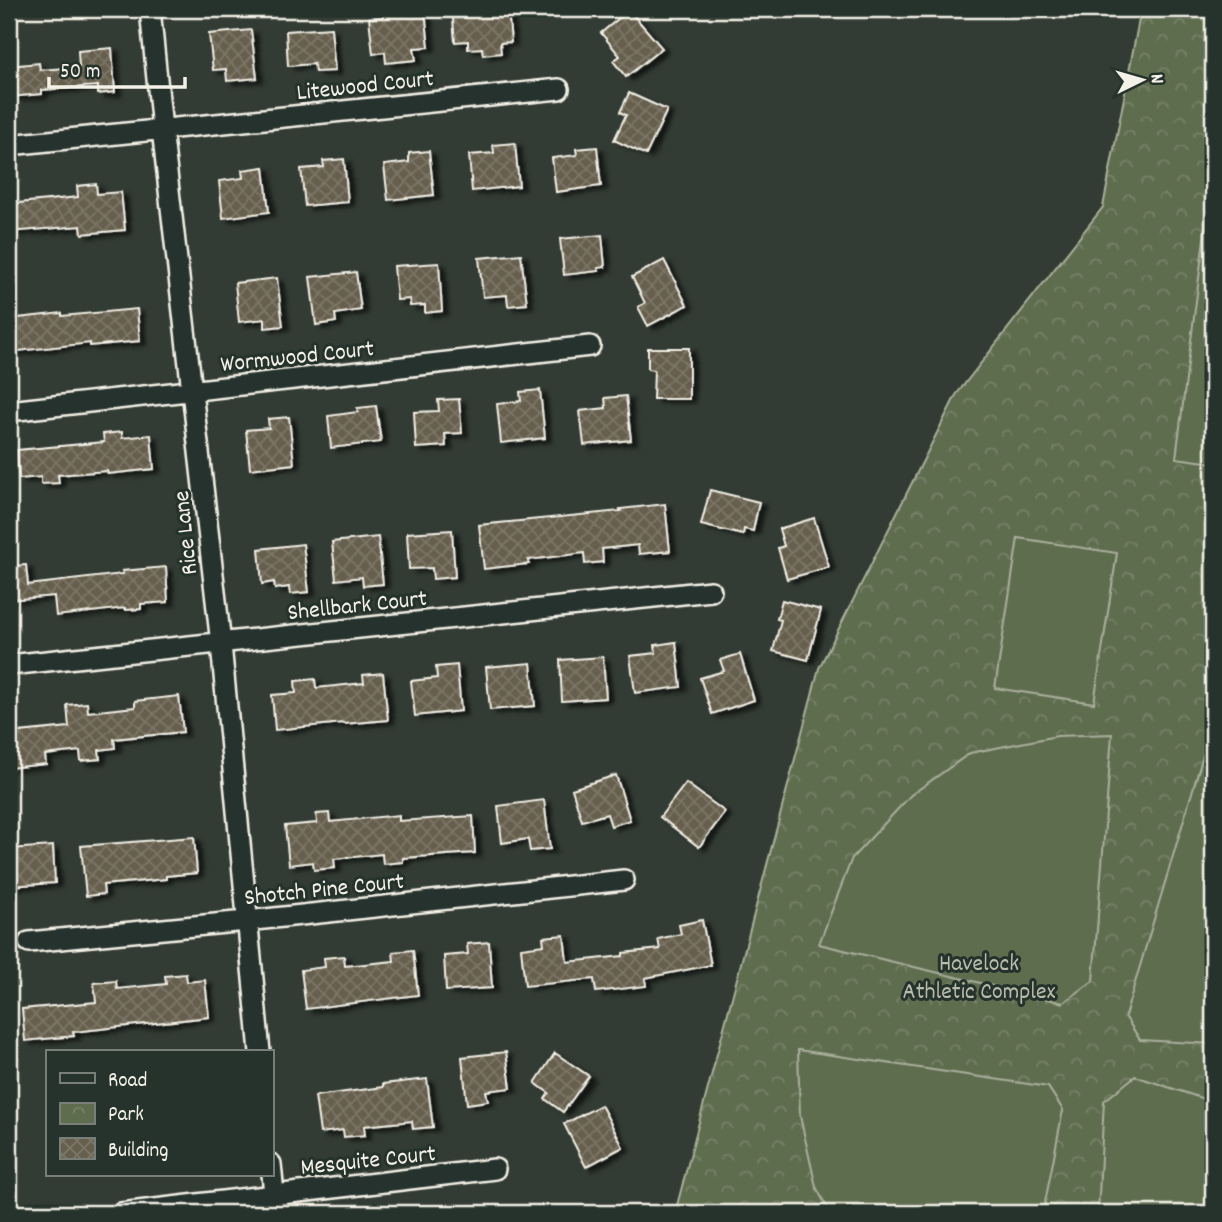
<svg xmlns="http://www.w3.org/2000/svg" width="1222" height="1222" viewBox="0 0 1222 1222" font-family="Dekko,sans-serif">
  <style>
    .park { fill: url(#park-crowns); stroke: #aaaf9c; stroke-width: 2 }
    .garden { fill: #5f6d4f; stroke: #aaaf9c; stroke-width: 2 }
    .building { fill: url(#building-cross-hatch); stroke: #f4f1e8; stroke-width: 2; filter: url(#shadow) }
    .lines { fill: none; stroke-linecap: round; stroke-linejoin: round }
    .street-casing { stroke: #f4f1e8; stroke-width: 24 }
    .street { stroke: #26332d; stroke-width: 19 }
    .labels { text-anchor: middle; stroke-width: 6; stroke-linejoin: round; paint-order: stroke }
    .street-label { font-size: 24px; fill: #f4f1e8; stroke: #26332d }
    .park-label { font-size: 24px; fill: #b8bcab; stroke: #26332d }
  </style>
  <defs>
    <pattern id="park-crowns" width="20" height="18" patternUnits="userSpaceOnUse" patternTransform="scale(1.75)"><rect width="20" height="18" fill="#5f6d4f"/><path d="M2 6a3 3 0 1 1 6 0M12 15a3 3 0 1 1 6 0" fill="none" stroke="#778268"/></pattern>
    <pattern id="building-cross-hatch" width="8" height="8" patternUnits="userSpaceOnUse" patternTransform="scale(1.75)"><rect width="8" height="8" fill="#665f4e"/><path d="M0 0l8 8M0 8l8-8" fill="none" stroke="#7c7668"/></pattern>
    <filter id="shadow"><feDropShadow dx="6" dy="3.5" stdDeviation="2" flood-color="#0009"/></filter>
  </defs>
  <rect width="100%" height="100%" fill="#333c34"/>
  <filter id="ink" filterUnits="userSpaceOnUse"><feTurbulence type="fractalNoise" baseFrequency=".0143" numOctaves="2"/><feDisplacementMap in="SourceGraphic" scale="14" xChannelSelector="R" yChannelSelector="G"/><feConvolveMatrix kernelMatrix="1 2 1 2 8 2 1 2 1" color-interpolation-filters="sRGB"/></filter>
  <g filter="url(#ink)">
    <path class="park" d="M1141,9H1213V1213H675L819,668L956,395L1103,207Z"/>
    <path class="garden" d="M1211,184H1213V463L1176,458Z
      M1018,538L1117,553L1094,703L995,688Z
      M1112,734L1093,981L1063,1003L819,944L852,858L911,795L970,753L1057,736Z
      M1208,739L1213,741V1044L1140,1040L1125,1016Z
      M798,1050L1048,1087L1063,1110L1043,1213H830L816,1187L800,1116Z
      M1135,1076L1213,1102V1213H1098L1104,1101Z"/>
    <path class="building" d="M382,9H402L403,14L425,11L429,47L414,48L416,60L386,63L385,52L373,54L369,18L383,17Z
      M452,9H508L511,42L500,43L501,53L483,55L482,48L468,49V41L455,42Z
      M629,10L662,48L626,77L613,61L620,56L601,33Z
      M331,28L335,71L315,72L314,64L288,66L286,31Z
      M251,30L257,78L227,81L226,69L213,70L209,34Z
      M112,48L115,92L98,94V86L42,90V94L9,97V66L39,63L40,70L79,67L78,51Z
      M629,93L667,110L646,155L614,140L626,115L620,112Z
      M515,143L519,186L472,191L469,155L494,153L493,145Z
      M597,147L601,186L556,192L552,158L577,155L576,149Z
      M429,151L434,195L388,200L384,165L409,162V153Z
      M344,159L348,202L305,206L301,169L324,167L323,161Z
      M264,167L269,212L223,218L219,181L243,178L242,170Z
      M96,184L97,194L121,192L125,230L82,234L81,226L9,232V204L78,197L77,186Z
      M602,235L605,267L598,268L599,271L564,275L560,239Z
      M521,254L527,304L508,306L507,295L483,297L479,258Z
      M664,260L687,305L648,326L638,307L645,303L632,277Z
      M439,263L442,311L425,313V305L410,306V299L397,300L394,266Z
      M356,272L361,310L335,314L336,322L316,325L310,277Z
      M277,278L283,326L265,328V319L239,322L235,283Z
      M137,309L140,341L90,346V343L9,352V319L62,313V316Z
      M648,348H689V399H653L654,370L648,369Z
      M540,390L545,438L501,443L497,404L521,401L520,392Z
      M626,396L631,440L584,445L580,411L606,408L605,398Z
      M459,399L462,433L445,434L446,446L416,448L414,412L439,411L438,400Z
      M376,406L381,442L331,448L328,416L358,412L357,408Z
      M289,417L294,464L250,469L246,430L269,428L268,419Z
      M122,432V438L151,435L154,469L108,474L107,471L58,475L59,483L41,484V477L19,479L17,450L104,442L103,434Z
      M710,490L759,502L753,531L744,529L743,535L701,525Z
      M665,504L670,551L639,554L638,545L602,549L603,562L585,564L584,553L528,560L529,564L484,569L479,525L621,511L620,509Z
      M814,518L829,567L787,579L778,548L784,546L779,529Z
      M452,530L455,577L433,579L432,568L409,569L407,533Z
      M378,537L383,584L363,586L362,577L336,580L332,542Z
      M303,544L309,592L290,594L289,587L275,589L274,582L262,584L259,549Z
      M26,565L28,585L123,574L122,571L166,567L168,602L141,604V609L125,610V608L56,616L54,596L9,600V566Z
      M782,600L821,610L808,660L773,651L781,620L777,619Z
      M676,642L681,687L635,693L630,656L656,653L655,645Z
      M740,654L754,700L712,714L700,678L724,671L720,660Z
      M603,657L606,698L562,701L560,660Z
      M531,663L535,706L490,710L486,667Z
      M457,665L461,711L415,716L411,681L437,678L436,667Z
      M383,673L388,720L344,724L343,723L275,730L272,695L296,693L295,681L315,679L316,688L364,683L363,675Z
      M179,696L183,732L114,739L115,748L99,750L100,759L81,761L80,751L45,755L46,764L9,768V733L69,727L67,705L87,703L88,712L135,707V701Z
      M616,775L630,820L611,826L607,814L582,821L572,789Z
      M686,783L725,812L699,847L660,817Z
      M544,800L550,849L530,851L528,839L502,843L498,806Z
      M329,813L330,822L399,815V821L473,816L475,853L403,858V862L383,864L382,854L334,859L335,868L314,870L313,862L289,865L285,826L317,823L316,814Z
      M194,837L197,873L166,876V879L103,885L104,894L86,896L81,846Z
      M53,846L55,883L9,886V849Z
      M702,920L711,965L645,978L646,986L596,992L594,979L525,986L521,948L544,945L543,937L564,935L567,962L623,956V953L660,949L658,939L681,934L679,925Z
      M489,942L492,988L446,991L444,956L468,954L467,944Z
      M413,950L418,995L306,1009L301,970L325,967L324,958L344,956L345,966L394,961L393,952Z
      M186,974L187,982L205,980L209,1017L73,1032L74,1036L25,1041L22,1009L96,1002L94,983L116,981L117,989L166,984L165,976Z
      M506,1052L511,1088L486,1091L488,1101L467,1104L462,1057Z
      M555,1053L589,1076L563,1112L545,1099L549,1093L535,1083Z
      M427,1079L433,1127L413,1129L412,1121L364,1126L365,1135L344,1137L343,1130L320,1133L315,1096L383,1087V1084Z
      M601,1105L623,1147L586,1167L564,1124Z"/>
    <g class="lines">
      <defs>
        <path id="street" d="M150,9L162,129L221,644L260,1052
          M9,145L559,89
          M9,411L590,346
          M9,665L711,591
          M29,942L246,921L624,880
          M271,1164L274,1194
          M121,1213L495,1169"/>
      </defs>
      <use href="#street" class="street-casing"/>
      <use href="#street" class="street"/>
    </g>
  </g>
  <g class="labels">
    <g class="street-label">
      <text transform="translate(365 84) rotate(-6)" y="8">Litewood Court</text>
      <text transform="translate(297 355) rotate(-6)" y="8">Wormwood Court</text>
      <text transform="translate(184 533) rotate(-96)" y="8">Rice Lane</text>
      <text transform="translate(357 604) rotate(-6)" y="8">Shellbark Court</text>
      <text transform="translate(324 888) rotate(-6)" y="8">Shotch Pine Court</text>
      <text transform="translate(368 1159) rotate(-6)" y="8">Mesquite Court</text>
    </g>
    <g class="park-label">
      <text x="979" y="970">Havelock<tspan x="979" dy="28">Athletic Complex</tspan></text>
    </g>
  </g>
  <rect width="1222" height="1222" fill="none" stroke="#26332d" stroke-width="35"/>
  <rect x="18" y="18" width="1187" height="1187" fill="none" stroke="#f4f1e8" stroke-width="2.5" filter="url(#ink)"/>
  <rect x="46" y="1050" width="228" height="126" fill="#26332d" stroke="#787f78" stroke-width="2"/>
  <rect x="60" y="1073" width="35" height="10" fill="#26332d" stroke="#787f78" stroke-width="2"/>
  <text x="108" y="1086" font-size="21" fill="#f4f1e8">Road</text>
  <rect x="60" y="1103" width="35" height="21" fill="url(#park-crowns)" stroke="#787f78" stroke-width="2"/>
  <text x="108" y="1120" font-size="21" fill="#f4f1e8">Park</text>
  <rect x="60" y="1138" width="35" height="21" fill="url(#building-cross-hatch)" stroke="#787f78" stroke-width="2"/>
  <text x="108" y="1156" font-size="21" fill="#f4f1e8">Building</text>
  <g transform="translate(1142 80) rotate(85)" stroke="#26332d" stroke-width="5" paint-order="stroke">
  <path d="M0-5L12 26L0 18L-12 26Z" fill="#f4f1e8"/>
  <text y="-10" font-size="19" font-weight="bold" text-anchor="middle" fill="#f4f1e8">N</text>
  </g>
  <path d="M49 77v10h136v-10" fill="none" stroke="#f4f1e8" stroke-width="3.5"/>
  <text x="60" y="77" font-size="21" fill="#f4f1e8" stroke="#26332d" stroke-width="5" paint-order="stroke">50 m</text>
</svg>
